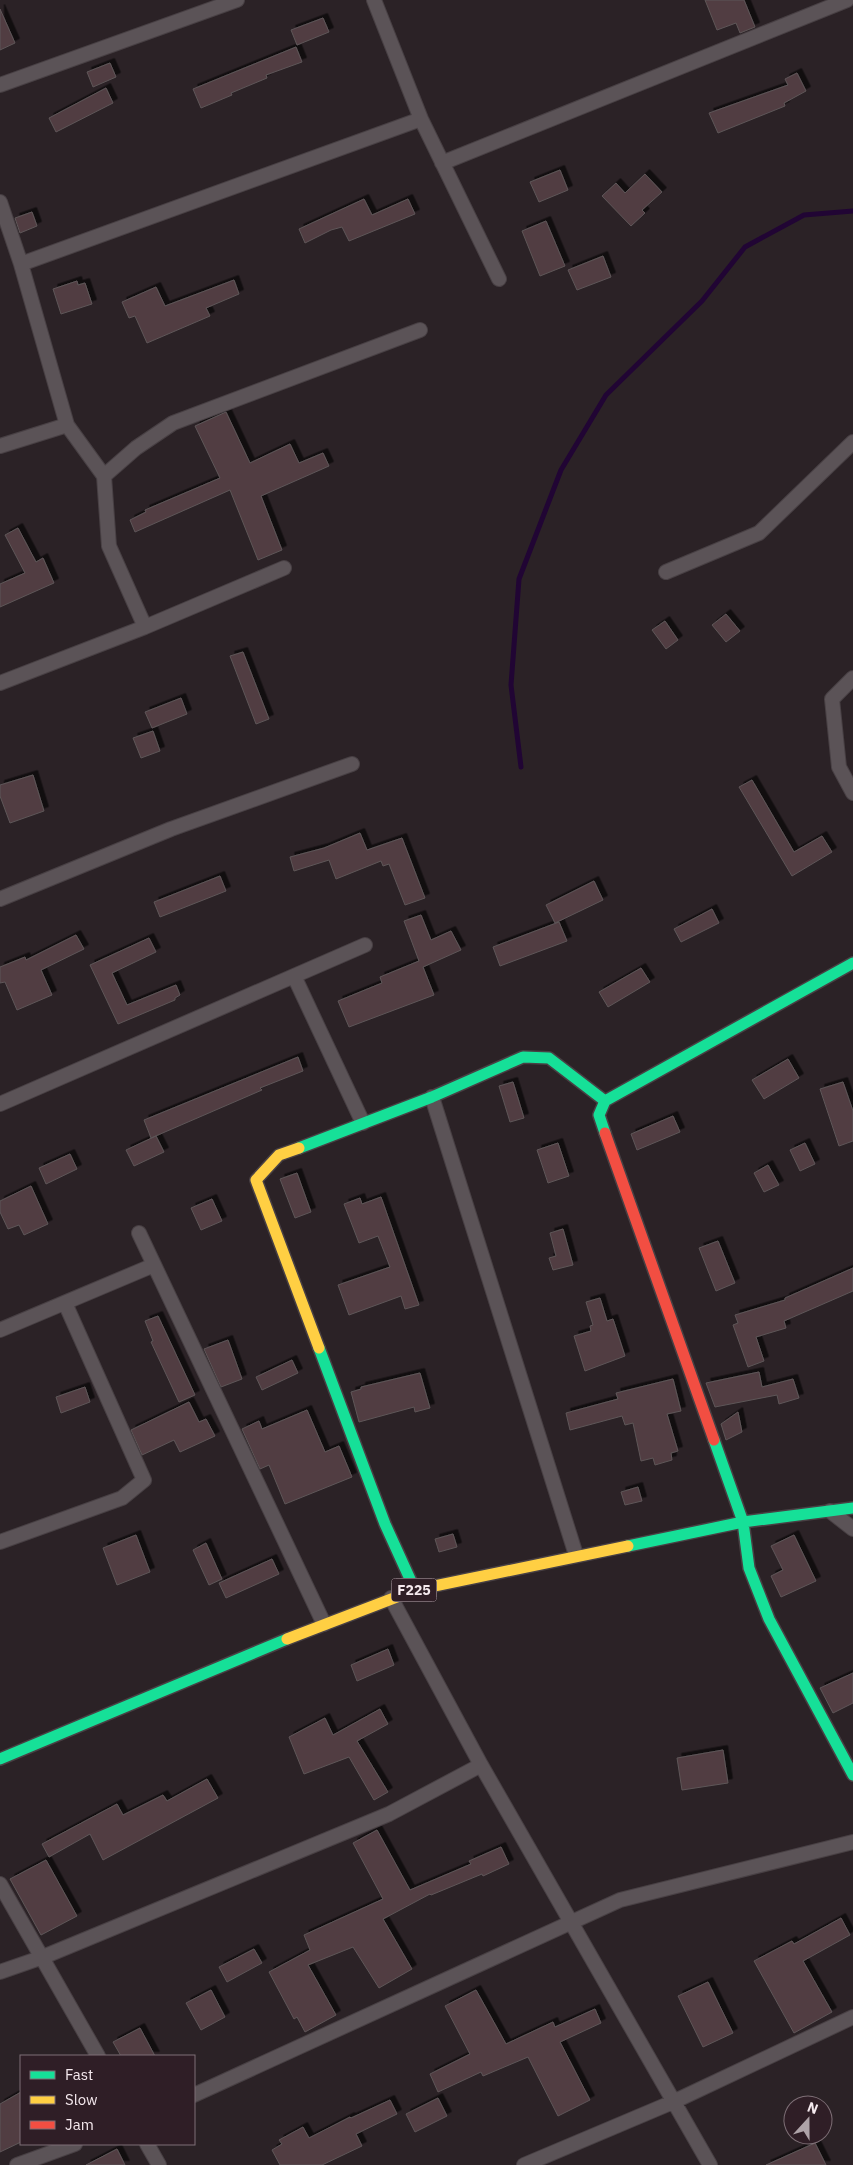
<svg xmlns="http://www.w3.org/2000/svg" width="853" height="2165" viewBox="0 0 853 2165" font-family="'IBM Plex Sans',sans-serif">
  <style>
    .lines { fill: none; stroke-linecap: round; stroke-linejoin: round }
    .stream { stroke: #210534; stroke-width: 5 }
    .building { fill: #513d42; stroke: #5e5658; filter: url(#shadow) }
    .street-casing { stroke: #484044; stroke-width: 16 }
    .fast-casing { stroke: #484044; stroke-width: 14 }
    .slow-casing { stroke: #484044; stroke-width: 14 }
    .jam-casing { stroke: #484044; stroke-width: 14 }
    .street { stroke: #5b5357; stroke-width: 14 }
    .fast { stroke: #16e098; stroke-width: 11 }
    .slow { stroke: #ffcf43; stroke-width: 11 }
    .jam { stroke: #f24e42; stroke-width: 11 }
    .labels { text-anchor: middle; stroke-width: 4; stroke-linejoin: round; paint-order: stroke }
    .shield { fill: #2f1e26; stroke: #baacb2; stroke-width: 1 }
    .shield-label { font-size: 14px; font-weight: bold; fill: #f5e9ee }
  </style>
  <defs>
    <filter id="shadow"><feDropShadow dx="4.5" dy="-4.5" stdDeviation="0" flood-color="#0009"/></filter>
  </defs>
  <rect width="100%" height="100%" fill="#2b2226"/>
  <g class="lines">
    <path class="stream" d="M521,767L511,685L519,579L561,470L606,395L702,301L745,247L804,215L853,211"/>
  </g>
  <path class="building" d="M705,0H744L755,27L740,33L736,23L717,30Z
    M0,9L15,43L0,50Z
    M323,18L329,32L297,45L291,30Z
    M296,47L302,62L266,75L267,78L231,93L232,95L201,108L193,89Z
    M110,63L116,77L93,87L87,72Z
    M797,73L806,91L784,103L785,106L718,133L709,113L788,85L785,79Z
    M106,88L113,103L56,132L49,118Z
    M560,170L568,190L539,202L530,182Z
    M645,174L662,192L642,210L645,213L631,226L602,196L616,183L625,193Z
    M364,199L372,215L408,199L415,214L349,241L342,227L331,230L305,243L299,229Z
    M32,212L37,226L20,233L15,218Z
    M546,221L565,266L540,276L522,231Z
    M603,256L611,277L577,290L568,270Z
    M234,280L239,294L206,308L210,316L147,343L135,316L129,318L122,302L156,287L165,306Z
    M77,281L78,285L85,283L92,304L61,314L53,289Z
    M226,412L250,463L290,444L299,463L323,453L329,466L261,496L282,550L258,560L230,490L135,532L130,520L146,512L145,510L220,478L195,426Z
    M18,528L36,562L43,558L54,583L0,607V584L25,573L5,535Z
    M726,614L740,631L726,642L712,625Z
    M665,621L678,640L666,649L652,630Z
    M243,652L269,719L256,724L230,656Z
    M181,698L187,714L152,728L145,712Z
    M153,731L160,751L141,758L133,738Z
    M33,775L44,811L10,823L0,796V785Z
    M752,780L794,852L822,836L832,852L792,876L739,787Z
    M360,833L367,850L402,838L425,898L405,905L389,864L383,866L381,861L336,879L329,860L294,871L290,857L324,848Z
    M220,876L226,891L160,917L154,902Z
    M594,881L603,900L555,923L546,905Z
    M712,909L719,923L681,942L674,929Z
    M421,915L431,940L451,931L461,950L423,967L434,995L349,1027L338,1001L382,983L380,977L419,961L404,921Z
    M559,922L567,941L500,966L493,947Z
    M76,935L84,949L41,970L52,995L17,1010L5,982L0,983V967L25,957L26,960Z
    M149,938L156,952L112,973L127,1005L176,985L180,995L175,998V1000L118,1024L90,965Z
    M641,968L650,982L608,1007L599,992Z
    M298,1057L303,1071L260,1088L262,1090L151,1138L144,1120Z
    M788,1059L799,1078L764,1099L752,1080Z
    M513,1082L524,1118L510,1122L499,1086Z
    M843,1082L853,1111V1141L839,1146L820,1089Z
    M673,1116L680,1132L637,1150L631,1134Z
    M156,1136L164,1152L134,1166L126,1150Z
    M558,1143L569,1176L548,1183L537,1150Z
    M805,1143L815,1164L800,1171L790,1150Z
    M70,1154L77,1169L46,1184L39,1168Z
    M768,1165L779,1185L764,1192L754,1173Z
    M297,1173L311,1212L295,1218L280,1179Z
    M31,1186L48,1224L24,1235L19,1225L8,1229L0,1212V1201Z
    M381,1197L419,1305L405,1309L401,1296L349,1315L338,1285L390,1267L378,1236L359,1243L344,1204L360,1198L362,1204Z
    M212,1199L222,1221L201,1230L191,1208Z
    M563,1229L573,1265L553,1270L549,1258L556,1256L550,1233Z
    M718,1241L735,1283L716,1291L699,1248Z
    M853,1268V1291L784,1321L786,1328L756,1337L764,1361L748,1367L733,1325L738,1323L735,1315L785,1300V1298Z
    M600,1298L607,1321L613,1319L625,1356L585,1371L574,1336L591,1331L590,1326L593,1325L586,1302Z
    M158,1316L195,1395L179,1402L151,1342L153,1341L145,1321Z
    M228,1340L242,1379L221,1387L204,1349Z
    M292,1360L298,1373L262,1390L256,1377Z
    M759,1372L762,1387L793,1379L799,1398L779,1404L777,1395L715,1407L706,1383Z
    M420,1373L430,1408L415,1412L414,1407L359,1422L351,1392L361,1389V1387Z
    M673,1379L681,1411L667,1414L678,1451L671,1453L672,1460L655,1465L653,1458L641,1461L633,1423L625,1425L622,1416L570,1430L566,1413L618,1399L616,1393Z
    M85,1387L90,1402L61,1413L56,1397Z
    M189,1402L199,1422L206,1419L215,1436L180,1452L174,1440L142,1455L131,1430Z
    M307,1410L325,1452L339,1446L352,1477L285,1504L269,1465L260,1469L242,1429L259,1421L262,1429Z
    M738,1412L742,1432L726,1440L721,1424Z
    M638,1487L642,1501L625,1505L621,1492Z
    M453,1534L457,1547L439,1552L435,1539Z
    M136,1535L150,1572L117,1585L103,1548Z
    M794,1535L816,1581L781,1597L771,1576L783,1570L771,1546Z
    M206,1543L222,1579L209,1585L193,1550Z
    M272,1559L279,1574L226,1598L219,1583Z
    M388,1649L394,1665L357,1681L351,1665Z
    M853,1673V1703L833,1713L820,1688Z
    M380,1709L388,1724L357,1741L388,1792L374,1800L349,1757L304,1774L289,1737L325,1718L333,1735Z
    M723,1750L728,1783L682,1790L677,1758Z
    M207,1779L218,1798L103,1860L90,1834L49,1857L42,1844L117,1804L123,1815L163,1795L167,1801Z
    M377,1830L410,1890L471,1864L469,1861L501,1847L509,1864L483,1876L482,1874L431,1895L430,1894L383,1919L412,1969L379,1988L353,1947L308,1965L336,2015L305,2032L297,2017L294,2019L269,1972L310,1950L304,1935L383,1899L353,1843Z
    M46,1860L77,1916L41,1935L10,1879Z
    M841,1918L850,1935L803,1961L832,2012L794,2033L754,1961L792,1941L794,1944Z
    M254,1949L262,1963L227,1982L219,1967Z
    M708,1982L733,2033L703,2047L678,1996Z
    M211,1990L225,2017L201,2030L186,2003Z
    M476,1990L506,2044L553,2022L555,2027L595,2009L601,2023L560,2042L590,2100L558,2116L528,2057L483,2076L481,2072L438,2092L430,2074L470,2054L445,2006Z
    M140,2028L155,2056H121L113,2042Z
    M21,2092V2142L0,2152V2104Z
    M438,2098L447,2116L415,2132L406,2114Z
    M390,2100L397,2114L356,2134L362,2146L322,2165H280L272,2150L282,2144L279,2140L303,2127L309,2138L350,2117L351,2118Z
    M815,2143L826,2165H766Z
    M117,2149L125,2165H86Z"/>
  <g class="lines">
    <defs>
      <path id="street" d="M374,0L421,119L499,279
        M0,85L237,0
        M442,163L847,0
        M0,202L21,264L67,425L104,476L109,546L145,627
        M21,264L421,119
        M0,446L67,425
        M104,476L136,448L173,423L420,330
        M666,572L759,533L853,442
        M853,678L832,699L839,767L853,793
        M0,683L145,627L284,568
        M0,899L171,829L352,764
        M294,976L363,1123
        M432,1097L576,1555
        M0,1104L365,945
        M139,1233L324,1624
        M0,1330L154,1265
        M830,1511L853,1529
        M0,1542L122,1498L144,1480L65,1303
        M391,1598L481,1765L710,2165
        M0,1884L98,2056
        M0,1972L43,1957L389,1814L481,1765
        M194,2095L620,1900L853,1842
        M147,2144L159,2165
        M17,2165L75,2144
        M524,2165L673,2102L853,2017"/>
      <path id="fast" d="M605,1133L599,1115L605,1101L853,963
        M299,1148L432,1097L523,1057L549,1058L605,1101
        M319,1348L385,1524L415,1590
        M714,1440L743,1522L749,1568L769,1619L853,1775
        M628,1546L743,1522L853,1508
        M0,1759L287,1639"/>
      <path id="slow" d="M299,1148L279,1155L256,1180L319,1348
        M287,1639L415,1590L628,1546"/>
      <path id="jam" d="M605,1133L714,1440"/>
    </defs>
    <use href="#street" class="street-casing"/>
    <use href="#fast" class="fast-casing"/>
    <use href="#slow" class="slow-casing"/>
    <use href="#jam" class="jam-casing"/>
    <use href="#street" class="street"/>
    <use href="#fast" class="fast"/>
    <use href="#slow" class="slow"/>
    <use href="#jam" class="jam"/>
  </g>
  <g class="labels">
    <rect class="shield" x="391.5" y="1578.5" width="45" height="23" rx="4"/>
    <g class="shield-label">
      <text x="414" y="1595">F225</text>
    </g>
  </g>
  <rect x="20" y="2055" width="175" height="90" fill="#2f1e26" stroke="#7e6f76"/>
  <rect x="30" y="2071" width="25" height="8" fill="#16e098" stroke="#7e6f76"/>
  <text x="65" y="2080" font-size="15" fill="#f5e9ee">Fast</text>
  <rect x="30" y="2096" width="25" height="8" fill="#ffcf43" stroke="#7e6f76"/>
  <text x="65" y="2105" font-size="15" fill="#f5e9ee">Slow</text>
  <rect x="30" y="2121" width="25" height="8" fill="#f24e42" stroke="#7e6f76"/>
  <text x="65" y="2130" font-size="15" fill="#f5e9ee">Jam</text>
  <g transform="translate(808 2120) rotate(21)"><circle r="24" fill="#2f1e26" stroke="#7e6f76"/>
  <path d="M0-4L9 19L0 12L-9 19Z" fill="#aea3a8"/>
  <text y="-8" font-size="14" font-weight="bold" text-anchor="middle" fill="#f5e9ee">N</text>
  </g>
</svg>
